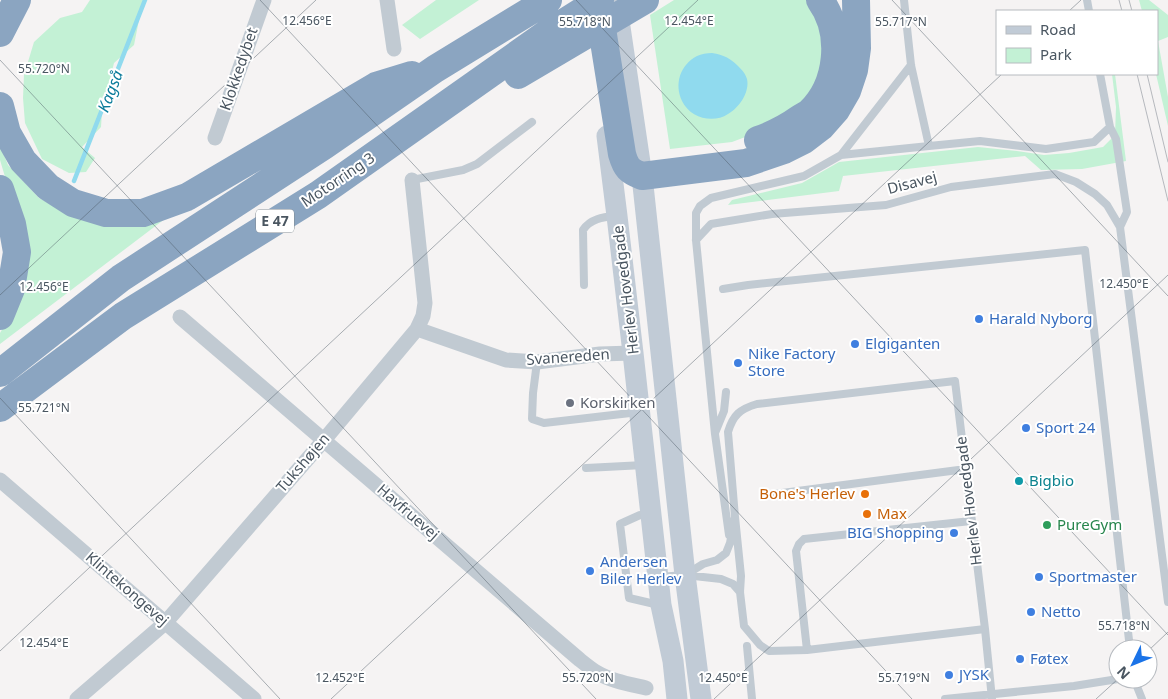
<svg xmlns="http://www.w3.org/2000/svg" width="1168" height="699" viewBox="0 0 1168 699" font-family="'Noto Sans',sans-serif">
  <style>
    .green { fill: #c3f1d5 }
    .water { fill: #90daee }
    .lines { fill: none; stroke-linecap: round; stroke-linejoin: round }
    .stream { stroke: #90daee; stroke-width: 4.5 }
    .service { stroke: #c1cad2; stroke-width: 8 }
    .minor { stroke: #c1cad2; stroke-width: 15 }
    .secondary { stroke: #c1cbd6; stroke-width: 21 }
    .motorway { stroke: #8ba5c1; stroke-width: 28 }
    .tram { stroke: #b5b8bd; stroke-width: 1 }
    .ticks { fill: none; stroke: #4a5661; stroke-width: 1; stroke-opacity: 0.45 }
    .shop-dot { fill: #3f7fe0; stroke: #fff; stroke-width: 2 }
    .worship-dot { fill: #6b7280; stroke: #fff; stroke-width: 2 }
    .culture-dot { fill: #0f9aa8; stroke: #fff; stroke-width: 2 }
    .food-dot { fill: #e8710a; stroke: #fff; stroke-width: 2 }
    .leisure-dot { fill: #2e9e5b; stroke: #fff; stroke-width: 2 }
    .labels { text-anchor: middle; stroke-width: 4; stroke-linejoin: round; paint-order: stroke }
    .shield { fill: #fff; stroke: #808990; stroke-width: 1 }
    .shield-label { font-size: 14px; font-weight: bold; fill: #4a5661 }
    .street-label { font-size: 15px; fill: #4a5661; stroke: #fff }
    .shop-label { font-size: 15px; fill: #366cbe; stroke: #fff; text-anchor: start }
    .worship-label { font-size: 15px; fill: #5b616d; stroke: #fff; text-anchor: start }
    .culture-label { font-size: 15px; fill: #0d838f; stroke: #fff; text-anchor: start }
    .food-label { font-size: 15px; fill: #c56008; stroke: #fff; text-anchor: end }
    .leisure-label { font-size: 15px; fill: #27864d; stroke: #fff; text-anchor: start }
    .water-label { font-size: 16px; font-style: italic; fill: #0c7c9b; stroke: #fff }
    .ticks-label { font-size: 12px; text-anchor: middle; fill: #4a5661; stroke: #fff; stroke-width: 4; stroke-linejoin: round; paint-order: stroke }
  </style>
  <rect width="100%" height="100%" fill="#f5f3f3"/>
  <path class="green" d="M90,0H143L134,45L114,63L102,111L101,127L82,147L95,158L86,172L69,173L42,159L25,123L23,98L24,75L34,42L60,18L82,12Z
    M436,0H479L420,39L402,25Z
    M674,0H806L822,23L828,51L818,89L790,118L756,133L732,142L670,149L650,15Z
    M1139,0H1149L1168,15V37L1158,41L1168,97V126L1156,74L1157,11H1142Z
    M1112,74H1115L1126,161L1082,169L1041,170L1025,156L1006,158L843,176L839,191L728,205L732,200L802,183L839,162L978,147L1017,151L1044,155L1069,153L1103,147L1115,135L1116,107Z
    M0,145L8,165L39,198L81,220L170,215L0,344V333L10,316L20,227L0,160Z"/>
  <path class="water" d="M712,53C724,55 730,58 738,66C742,70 745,73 747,79C750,92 739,108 728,114C713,124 690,118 682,101C674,84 680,65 697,56C701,54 707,53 712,53Z"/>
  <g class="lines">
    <path class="stream" d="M74,181L145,0"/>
    <path class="service" d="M904,0L911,65L929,146L980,141L1046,149L1094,142L1110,127L1100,74
      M1087,0L1089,11
      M1110,127L1116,139L1127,212L1120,227
      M841,155L929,146
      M412,180L463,170L477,164L532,122
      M696,240L711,224L772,214L886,205L951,187L1055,174L1076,182L1095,194L1107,205L1120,227L1168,602
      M584,285L583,230C590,219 603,217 615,216
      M723,289L748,285L1085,250L1130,649
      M537,362L533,393L532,419L544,423L639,412
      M715,433L724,411L726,392
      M586,468L644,465
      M767,495L966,469
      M649,515H640L620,524L629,598L659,605
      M729,535L715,434L696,240V213L700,206L711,198L804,176L841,155L911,65
      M687,574L703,564L717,560L726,553L730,543L735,517L728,432C733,415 740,409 757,404L955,381L985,629L807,650L769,651L760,645L744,626L740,592L741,576L735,517
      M659,577L685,575L721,579L733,584L740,592
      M985,629L992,699
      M747,646L752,699
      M807,650L796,551L799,544L804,539L971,521
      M1134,679L1142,699
      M945,699L1074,686L1118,679"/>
    <path class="minor" d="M387,0L394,49
      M215,138L264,0
      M180,317L580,660C585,664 590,668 596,672C611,681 629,684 646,688
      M417,329L506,360L537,362L600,354L633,353
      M0,480L254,699
      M77,699L165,623L324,440L417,329L423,316L425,303L412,180"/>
    <path class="secondary" d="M616,0L642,176L685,575L701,699
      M607,136L617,216L633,353L661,605L673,661L677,699"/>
    <path class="motorway" d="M591,0L599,10L622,154C626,168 629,171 642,176L746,163L784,150L804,140L821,127L836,110L847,91L854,70L857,48L856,0
      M0,33L17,0
      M518,75L645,0
      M0,106L7,133L23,161L48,187L73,203L106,213H143L187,197L376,86L412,75
      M758,140C775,134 785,129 799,119C802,117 806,115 809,113C839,85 844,33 820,0
      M0,189L12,224L17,252L11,289L0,316
      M0,373L121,278L325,145L435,69L548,0
      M0,408L123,316L318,195L549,32L600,0"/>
    <path class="tram" d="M1119,0L1122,11
      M1129,0L1132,11
      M1137,74L1168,201
      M1147,74L1168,162"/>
  </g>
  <path class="ticks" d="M260,0L912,699M576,0L1168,635M892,0L1168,296M1069,11L1081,0M0,60L596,699M0,295L316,0M0,398L280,699M0,651L698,0M1148,651L1168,632M331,699L1002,74M714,699L1168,275M1096,699L1118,679"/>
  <g class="shop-dot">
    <circle cx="979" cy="319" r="5"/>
    <circle cx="855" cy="344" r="5"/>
    <circle cx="738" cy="363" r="5"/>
    <circle cx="1026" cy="428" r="5"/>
    <circle cx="954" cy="533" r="5"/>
    <circle cx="590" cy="571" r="5"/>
    <circle cx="1039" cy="577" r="5"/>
    <circle cx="1031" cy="612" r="5"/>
    <circle cx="1020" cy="659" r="5"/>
    <circle cx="949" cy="675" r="5"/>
  </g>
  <circle class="worship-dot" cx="570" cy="403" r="5"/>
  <circle class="culture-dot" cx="1019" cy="481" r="5"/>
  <g class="food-dot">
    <circle cx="865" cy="494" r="5"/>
    <circle cx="867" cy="514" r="5"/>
  </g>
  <circle class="leisure-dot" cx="1047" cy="525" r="5"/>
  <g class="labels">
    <rect class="shield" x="256" y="209.5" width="38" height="23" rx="4"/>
    <g class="shield-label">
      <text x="275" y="226">E 47</text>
    </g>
    <g class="street-label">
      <text transform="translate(239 69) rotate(-71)" y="5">Klokkedybet</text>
      <text transform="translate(338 180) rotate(-34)" y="5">Motorring 3</text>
      <text transform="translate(912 183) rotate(-15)" y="5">Disavej</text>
      <text transform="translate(626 290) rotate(-97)" y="5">Herlev Hovedgade</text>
      <text transform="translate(568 357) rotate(-4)" y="5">Svanereden</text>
      <text transform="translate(303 463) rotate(-49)" y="5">Tukshøjen</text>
      <text transform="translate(969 501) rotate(-97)" y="5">Herlev Hovedgade</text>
      <text transform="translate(408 512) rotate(41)" y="5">Havfruevej</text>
      <text transform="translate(127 589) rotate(41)" y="5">Klintekongevej</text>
    </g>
    <g class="shop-label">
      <text x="989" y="324">Harald Nyborg</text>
      <text x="865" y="349">Elgiganten</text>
      <text x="748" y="359">Nike Factory<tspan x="748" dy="17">Store</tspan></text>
      <text x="1036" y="433">Sport 24</text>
      <text x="944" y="538" text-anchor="end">BIG Shopping</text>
      <text x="600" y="567">Andersen<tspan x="600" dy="17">Biler Herlev</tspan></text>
      <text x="1049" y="582">Sportmaster</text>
      <text x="1041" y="617">Netto</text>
      <text x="1030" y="664">Føtex</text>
      <text x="959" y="680">JYSK</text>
    </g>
    <g class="worship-label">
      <text x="580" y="408">Korskirken</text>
    </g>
    <g class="culture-label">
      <text x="1029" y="486">Bigbio</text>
    </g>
    <g class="food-label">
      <text x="855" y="499">Bone's Herlev</text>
      <text x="877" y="519" text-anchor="start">Max</text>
    </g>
    <g class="leisure-label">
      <text x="1057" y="530">PureGym</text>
    </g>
    <g class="water-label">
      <text transform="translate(110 91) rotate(-69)" y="6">Kagså</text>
    </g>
  </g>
  <g class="ticks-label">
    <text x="307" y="25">12.456°E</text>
    <text x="689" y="25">12.454°E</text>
    <text x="585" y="26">55.718°N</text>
    <text x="901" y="26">55.717°N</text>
    <text x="44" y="73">55.720°N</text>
    <text x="1124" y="288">12.450°E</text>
    <text x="44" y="291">12.456°E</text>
    <text x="44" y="412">55.721°N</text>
    <text x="1124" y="630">55.718°N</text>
    <text x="44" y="647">12.454°E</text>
    <text x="588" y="682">55.720°N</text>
    <text x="904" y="682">55.719°N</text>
    <text x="340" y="682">12.452°E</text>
    <text x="723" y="682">12.450°E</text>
  </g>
  <rect x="996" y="10" width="162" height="65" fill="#ffffff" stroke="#b7bbc0"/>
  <rect x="1006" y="26" width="25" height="8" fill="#c1cbd6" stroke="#b7bbc0"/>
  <text x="1040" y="35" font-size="15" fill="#4a5661">Road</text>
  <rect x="1006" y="48" width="25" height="15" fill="#c3f1d5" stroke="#b7bbc0"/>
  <text x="1040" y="60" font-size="15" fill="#4a5661">Park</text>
  <g transform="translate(1133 664) rotate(227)"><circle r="24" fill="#ffffff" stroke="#b7bbc0"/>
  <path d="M0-4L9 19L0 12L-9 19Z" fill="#1a73e8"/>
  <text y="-8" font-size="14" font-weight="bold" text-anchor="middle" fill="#4a5661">N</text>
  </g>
</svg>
